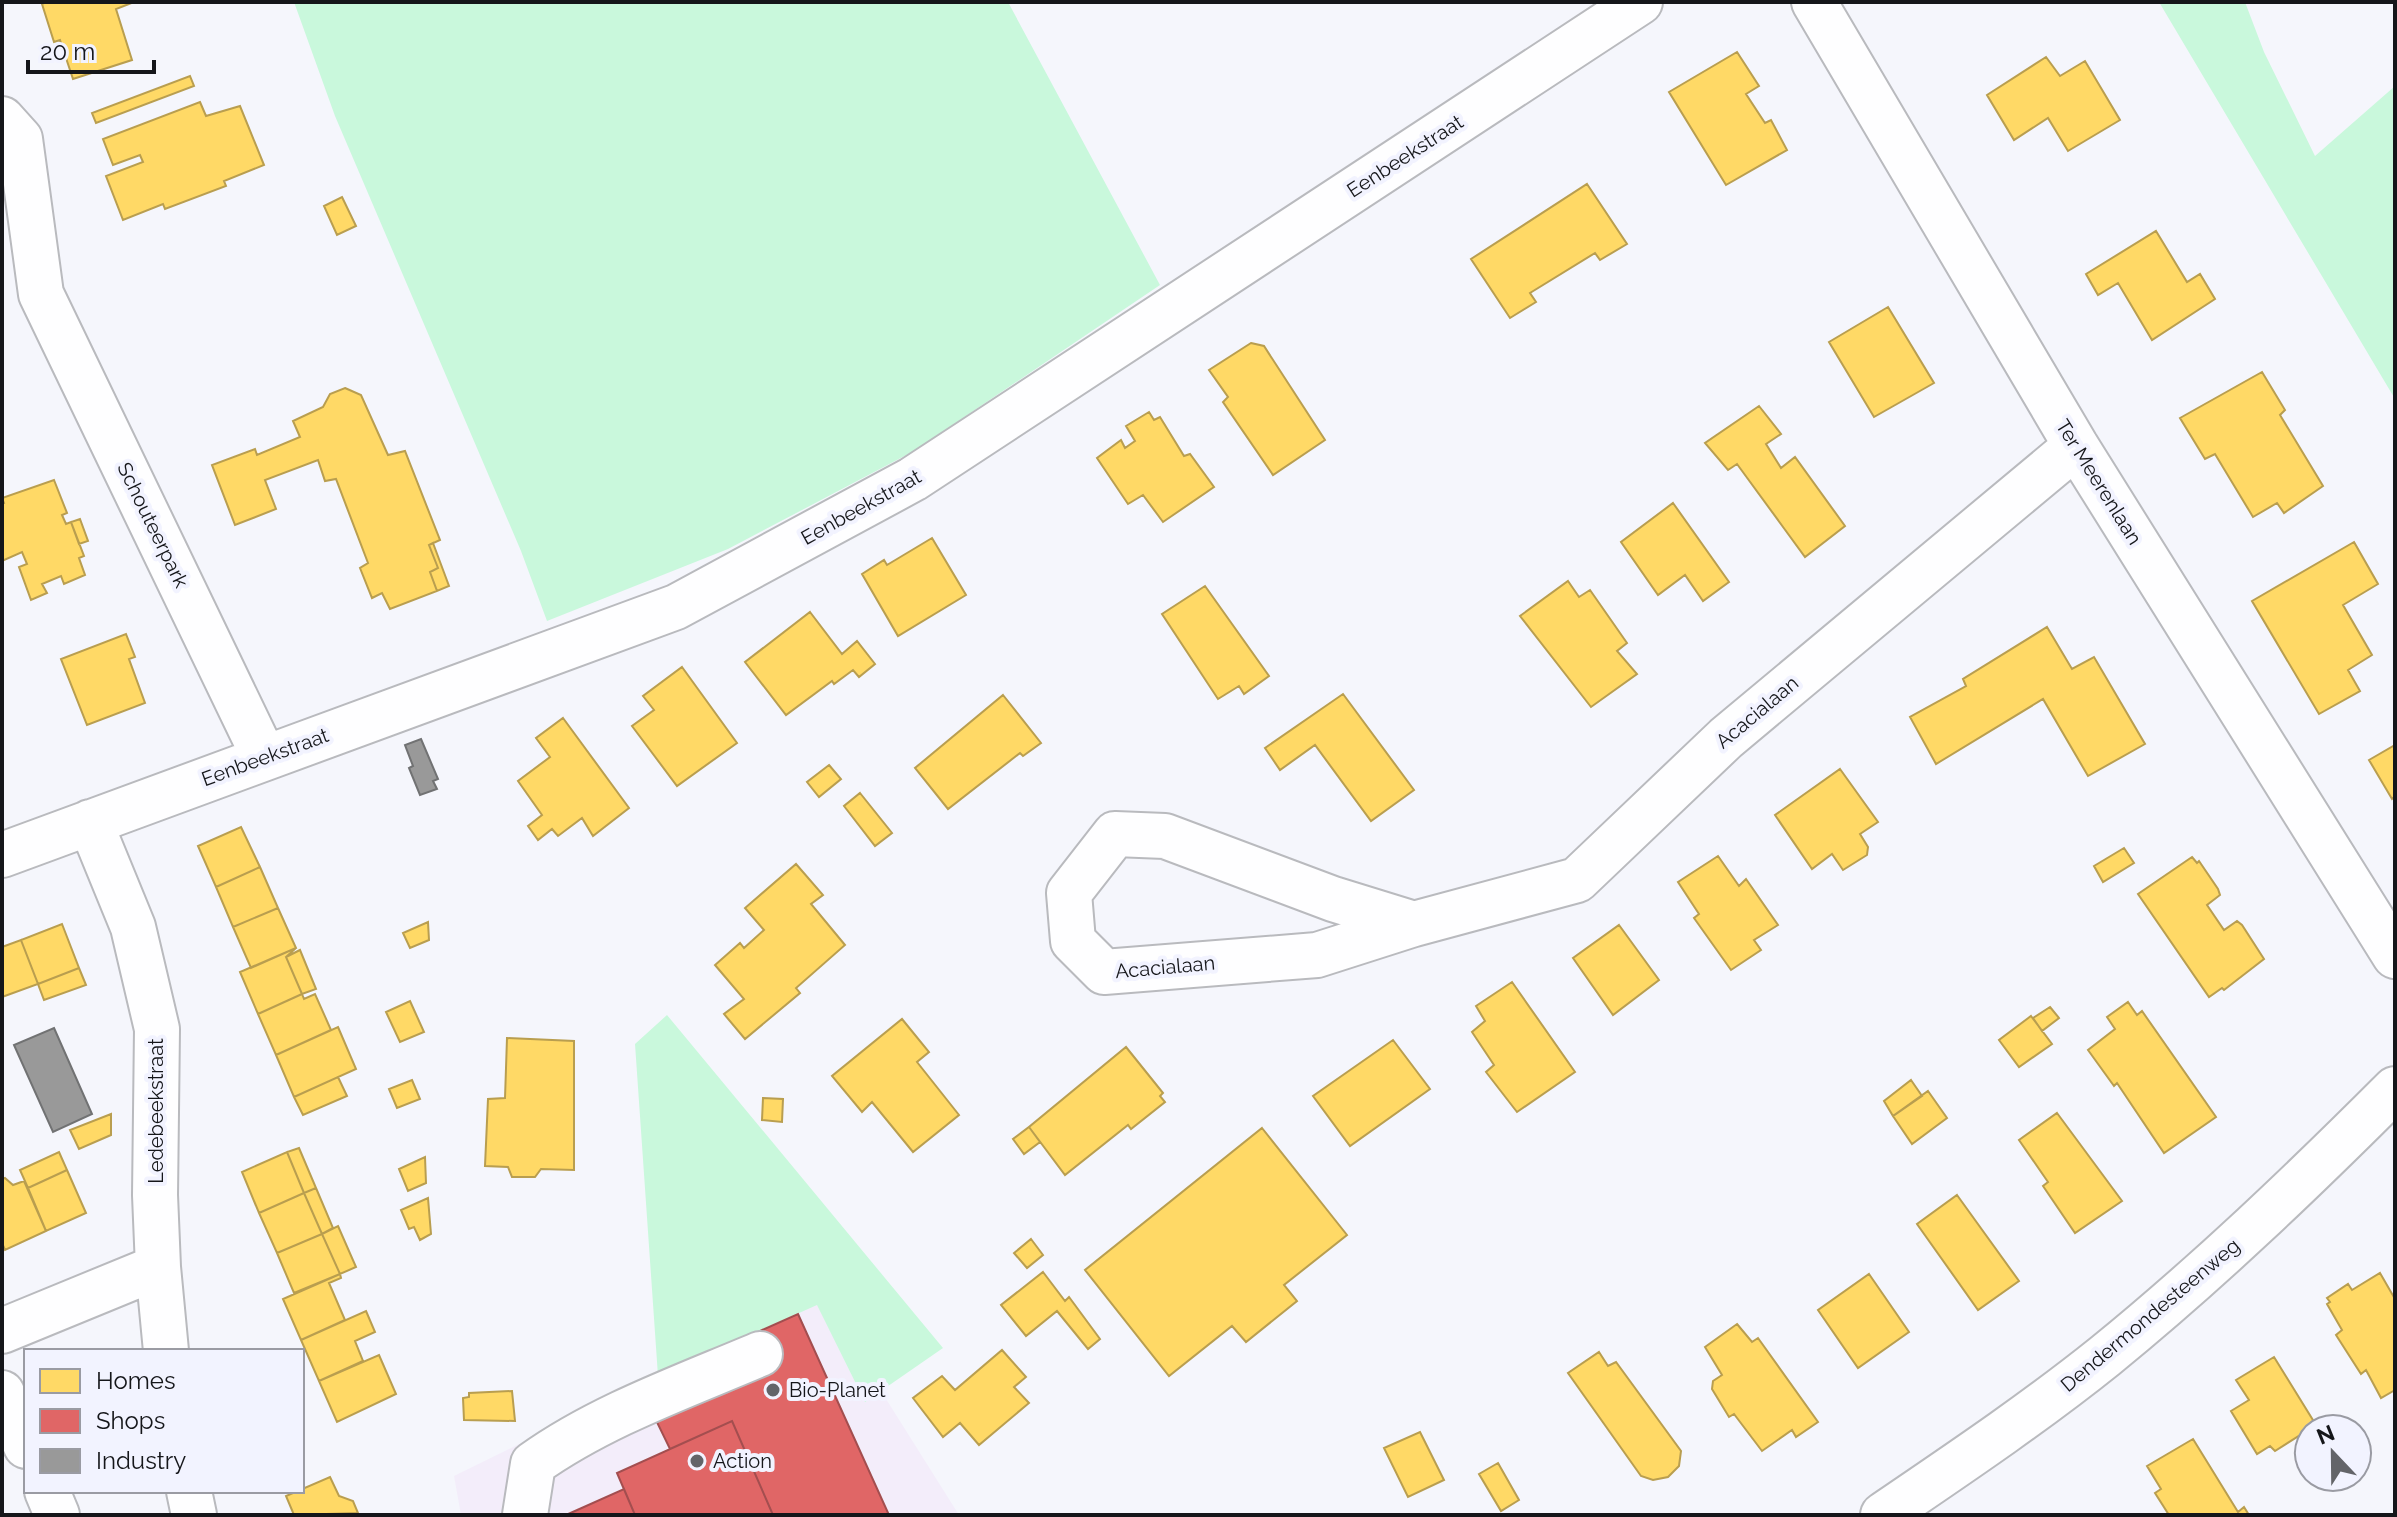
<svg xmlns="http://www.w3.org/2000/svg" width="2397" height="1517" viewBox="0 0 2397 1517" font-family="Raleway,sans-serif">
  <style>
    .commercial { fill: #f3edfa }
    .green { fill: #c9f8dc }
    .homes { fill: #ffd966; stroke: #b99e4f; stroke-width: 2 }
    .shops { fill: #e06666; stroke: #a34e4f; stroke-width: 2 }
    .industry { fill: #999; stroke: #717273; stroke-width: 2 }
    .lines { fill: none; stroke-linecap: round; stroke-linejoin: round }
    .minor-casing { stroke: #b9babe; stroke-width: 48 }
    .major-casing { stroke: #b9babe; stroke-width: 48 }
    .minor { stroke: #fefeff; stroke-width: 44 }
    .major { stroke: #fefeff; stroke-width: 44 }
    .poi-dot { fill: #636469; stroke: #f2f3ff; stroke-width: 3 }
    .labels { text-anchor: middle; stroke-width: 8; stroke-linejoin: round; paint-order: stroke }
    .street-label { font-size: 20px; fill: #15161a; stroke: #f2f3ff }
    .poi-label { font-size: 20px; fill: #15161a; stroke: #f2f3ff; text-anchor: start }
  </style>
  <rect width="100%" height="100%" fill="#f5f6fc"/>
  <path class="commercial" d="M817,1304L865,1402L881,1391L959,1515H461L454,1476L658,1376Z"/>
  <path class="green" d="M294,2H1008L1160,285L914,451L728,549L547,621L521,551L335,116Z
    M2159,2H2245L2264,52L2315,156L2395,86V399Z
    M667,1015L943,1348L865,1402L817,1305L658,1376L635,1044Z"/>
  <path class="homes" d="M46,2H134L116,9L132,60L73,79L60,40L54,42L42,4Z
    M1737,52L1759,86L1746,94L1765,123L1771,120L1787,150L1726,185L1669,92Z
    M2046,57L2060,76L2085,61L2120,120L2068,151L2048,118L2014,140L1987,95Z
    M190,76L194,86L96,123L92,113Z
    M200,102L206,116L240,106L264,165L224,181L226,186L165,209L163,204L123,220L106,176L143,162L140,155L113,165L103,139Z
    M1587,184L1627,244L1600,260L1595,253L1530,293L1536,302L1510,318L1471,259Z
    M342,197L356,226L337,235L324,206Z
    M2156,231L2187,282L2200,274L2215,299L2152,340L2118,283L2098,295L2086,274Z
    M1888,307L1934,383L1874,417L1829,342Z
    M1251,343L1264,346L1325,440L1273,475L1223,402L1228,397L1209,370Z
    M2262,372L2285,410L2280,415L2323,486L2284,513L2277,503L2253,517L2215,454L2205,459L2180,418Z
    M345,388L361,395L388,455L405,451L440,540L429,545L438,568L430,572L437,591L390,609L382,593L372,598L360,568L368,563L336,479L325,481L318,460L265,480L276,509L235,525L212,465L255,449L257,455L300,437L293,421L323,407L330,394Z
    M1759,406L1781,434L1766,444L1781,468L1795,457L1845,526L1805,557L1737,464L1728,470L1705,443Z
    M1149,412L1154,420L1160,417L1184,456L1190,454L1214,487L1163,522L1143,495L1128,504L1097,458L1121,440L1125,448L1135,441L1126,426Z
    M54,480L67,513L62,515L66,524L71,522L84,556L79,558L85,575L64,584L61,576L42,584L47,593L31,600L19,567L27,564L22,552L2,561V504L4,503L2,498Z
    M1673,503L1729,582L1703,601L1685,575L1658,595L1621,542Z
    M80,519L88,541L79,544L71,522Z
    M932,538L966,595L898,636L862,574L884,560L887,565Z
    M2354,542L2378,584L2343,605L2372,655L2348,670L2360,691L2319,714L2252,601Z
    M433,543L449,586L437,591L430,572L438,568L429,545Z
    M1568,581L1579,597L1590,590L1627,643L1617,651L1637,674L1591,707L1520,616Z
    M1205,586L1269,676L1244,694L1239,686L1218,699L1162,614Z
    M810,612L842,654L857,641L875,664L859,677L853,670L834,684L832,681L786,715L745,662Z
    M2047,627L2072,669L2094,657L2145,744L2088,776L2043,699L1936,764L1910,717L1966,686L1963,679Z
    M126,634L135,657L129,659L145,703L87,725L61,659Z
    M682,667L737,743L677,786L632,726L654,710L643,696Z
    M1343,694L1414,790L1371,821L1315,745L1280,770L1265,748Z
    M1003,695L1041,743L1023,756L1020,753L948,809L915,768Z
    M563,718L629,808L593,836L582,818L558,836L552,829L538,840L528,826L542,815L518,781L550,757L536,738Z
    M2395,745V796L2392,799L2369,760Z
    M829,765L841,779L819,797L807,782Z
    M1840,769L1878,822L1860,834L1868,847L1867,855L1843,870L1832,854L1812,869L1775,815Z
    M860,793L892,833L875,846L844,806Z
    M241,827L260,867L216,887L198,846Z
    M2124,848L2134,863L2103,882L2094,866Z
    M1718,856L1739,886L1746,879L1778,925L1754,940L1761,950L1731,970L1694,918L1699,914L1678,882Z
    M2192,857L2197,863L2199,861L2218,889L2220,895L2207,905L2224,930L2237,921L2242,925L2264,959L2224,990L2222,988L2209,997L2138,894Z
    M796,864L823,895L811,904L845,945L796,988L800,993L745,1039L724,1014L744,999L715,965L740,943L744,948L764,930L745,908Z
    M260,867L278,908L233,927L216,887Z
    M278,908L296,948L251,968L233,927Z
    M428,922L429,940L410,948L403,933Z
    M62,924L79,968L38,984L21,940Z
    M1619,925L1659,980L1613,1015L1573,958Z
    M21,940L38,984L2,997V947Z
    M296,948L286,957L302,994L258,1014L240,972Z
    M300,950L316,989L302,994L286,957Z
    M79,968L86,985L44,1000L38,984Z
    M1512,982L1575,1072L1517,1112L1486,1072L1494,1065L1472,1032L1485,1021L1476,1006Z
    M302,994L304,999L315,994L331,1030L276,1055L258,1014Z
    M410,1001L424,1032L400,1042L386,1012Z
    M2128,1002L2137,1015L2142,1011L2216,1117L2164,1153L2117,1083L2114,1086L2088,1050L2115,1029L2107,1017Z
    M2050,1007L2059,1018L2042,1031L2033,1018Z
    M2031,1016L2052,1044L2019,1067L1999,1040Z
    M902,1019L929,1052L917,1062L959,1115L913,1152L872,1102L862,1112L832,1076Z
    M338,1027L356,1069L294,1097L276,1055Z
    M507,1038L574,1041V1170L541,1169L535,1177H512L508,1167L485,1166L488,1099L505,1098Z
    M1393,1040L1430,1089L1350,1146L1313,1096Z
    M1126,1047L1163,1093L1160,1096L1165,1102L1131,1129L1128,1125L1065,1175L1029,1127Z
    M338,1077L347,1096L303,1115L294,1097Z
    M412,1080L420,1099L397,1108L389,1089Z
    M1911,1080L1922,1096L1893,1116L1884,1101Z
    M1928,1091L1947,1118L1912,1144L1893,1116Z
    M763,1098L783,1099L782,1122L762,1120Z
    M2057,1113L2122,1201L2075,1233L2043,1186L2048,1182L2019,1140Z
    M111,1114V1135L79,1149L70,1130Z
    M1029,1127L1040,1142L1024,1154L1013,1139Z
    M1262,1128L1347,1235L1284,1285L1297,1301L1246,1342L1232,1326L1169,1376L1085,1270Z
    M299,1148L316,1188L304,1193L287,1152Z
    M59,1152L67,1170L28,1188L20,1170Z
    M287,1152L304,1193L259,1213L242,1172Z
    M425,1157L426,1183L408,1191L399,1169Z
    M67,1170L86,1213L46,1231L28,1188Z
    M5,1178L13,1185L24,1181L46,1231L5,1250L2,1243V1179Z
    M316,1188L333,1228L322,1234L304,1193Z
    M304,1193L322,1234L277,1253L259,1213Z
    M1957,1195L2019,1281L1978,1310L1917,1224Z
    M428,1198L431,1234L420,1240L414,1227L409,1229L401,1210Z
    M338,1226L356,1267L340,1274L322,1234Z
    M322,1234L340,1274L294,1293L277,1253Z
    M1031,1239L1043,1255L1027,1268L1014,1253Z
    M1043,1272L1065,1301L1069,1297L1100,1339L1088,1349L1057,1311L1026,1336L1001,1305Z
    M2380,1273L2395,1299V1390L2381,1398L2366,1370L2361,1374L2336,1335L2342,1330L2327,1304L2330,1302L2327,1298L2348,1284L2352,1290Z
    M340,1274L341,1278L329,1283L345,1320L301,1340L283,1299Z
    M1869,1274L1909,1332L1858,1368L1818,1310Z
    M366,1311L375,1332L355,1341L363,1361L319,1381L301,1340Z
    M1737,1324L1752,1342L1758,1338L1818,1422L1796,1437L1792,1430L1762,1451L1734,1414L1729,1417L1712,1389L1713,1381L1722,1375L1705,1347Z
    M1002,1350L1026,1377L1014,1387L1029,1403L979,1445L960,1423L943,1437L913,1398L942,1376L955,1390Z
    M1599,1352L1608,1366L1616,1362L1681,1451L1679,1466L1668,1477L1653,1480L1641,1476L1568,1373Z
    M379,1355L396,1394L337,1422L319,1381Z
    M2274,1357L2316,1425L2275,1451L2270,1446L2257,1454L2231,1411L2249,1400L2236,1380Z
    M512,1391L515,1421L464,1420L463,1398L469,1397V1393Z
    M1420,1432L1444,1480L1408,1497L1384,1448Z
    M2193,1439L2238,1512L2244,1507L2249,1515H2169L2155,1493L2161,1489L2147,1466Z
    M1498,1463L1519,1500L1501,1511L1479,1474Z
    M330,1477L339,1496L353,1501L358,1513L294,1515L286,1496Z"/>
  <path class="shops" d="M798,1314L889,1515H773L732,1421L670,1449L654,1416L774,1363L760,1331Z
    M732,1421L773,1515H635L617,1473Z
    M624,1489L635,1515H566Z"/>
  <path class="industry" d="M421,739L438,779L433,781L437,789L420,795L409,768L413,766L405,745Z
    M54,1028L92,1114L53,1132L14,1045Z"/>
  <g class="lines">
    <defs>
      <path id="minor" d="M1814,2L2076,446L2395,956
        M2,119L20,139L41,294L264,757
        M90,822L133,927L157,1029L155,1195L158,1267L166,1351
        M2,855L676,607L913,479L1640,2
        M1414,924L1317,955L1104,972L1073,941L1069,893L1115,834L1165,836L1333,899L1414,924L1577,880L1726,738L2076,446
        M2,1331L158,1267
        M2,1393L26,1446
        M47,1491L57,1515
        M189,1491L194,1515
        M525,1515L533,1464C600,1416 685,1386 760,1354"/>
      <path id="major" d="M1883,1515C1958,1464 2034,1413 2105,1356C2207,1273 2302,1182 2395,1089"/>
    </defs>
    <use href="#minor" class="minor-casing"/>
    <use href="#major" class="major-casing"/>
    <use href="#minor" class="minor"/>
    <use href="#major" class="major"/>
  </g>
  <g class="poi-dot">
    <circle cx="773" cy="1390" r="8"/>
    <circle cx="697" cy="1461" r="8"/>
  </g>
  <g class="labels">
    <g class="street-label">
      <text transform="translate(1405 156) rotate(-33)" y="7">Eenbeekstraat</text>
      <text transform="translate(2099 482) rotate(58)" y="7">Ter Meerenlaan</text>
      <text transform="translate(861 507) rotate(-29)" y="7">Eenbeekstraat</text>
      <text transform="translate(153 525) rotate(64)" y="7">Schouteerpark</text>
      <text transform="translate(1757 712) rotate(-40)" y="7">Acacialaan</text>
      <text transform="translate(265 757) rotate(-20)" y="7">Eenbeekstraat</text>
      <text transform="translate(1165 967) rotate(-5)" y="7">Acacialaan</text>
      <text transform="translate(156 1111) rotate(-90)" y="7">Ledebeekstraat</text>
      <text transform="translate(2150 1315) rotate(-40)" y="7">Dendermondesteenweg</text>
    </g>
    <g class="poi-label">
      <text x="789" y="1397">Bio-Planet</text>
      <text x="713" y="1468">Action</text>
    </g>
  </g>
  <rect width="2397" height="1517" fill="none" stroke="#15161a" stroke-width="8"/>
  <rect x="24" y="1349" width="280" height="144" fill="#f2f3ff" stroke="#9a9ba3" stroke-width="2"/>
  <rect x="40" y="1369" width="40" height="24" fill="#ffd966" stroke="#9a9ba3" stroke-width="2"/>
  <text x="96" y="1389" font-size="24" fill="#15161a">Homes</text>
  <rect x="40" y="1409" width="40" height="24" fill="#e06666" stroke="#9a9ba3" stroke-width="2"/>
  <text x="96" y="1429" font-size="24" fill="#15161a">Shops</text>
  <rect x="40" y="1449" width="40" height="24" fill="#999999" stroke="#9a9ba3" stroke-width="2"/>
  <text x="96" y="1469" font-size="24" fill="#15161a">Industry</text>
  <g transform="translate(2333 1453) rotate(338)"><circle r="38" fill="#f2f3ff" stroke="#9a9ba3" stroke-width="2"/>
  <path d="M0-6L14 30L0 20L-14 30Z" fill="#636469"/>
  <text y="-12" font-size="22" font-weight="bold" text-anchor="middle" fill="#15161a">N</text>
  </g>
  <path d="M28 60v12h126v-12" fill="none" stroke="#15161a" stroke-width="4"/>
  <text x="40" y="60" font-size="24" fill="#15161a" stroke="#f2f3ff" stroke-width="6" paint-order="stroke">20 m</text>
</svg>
